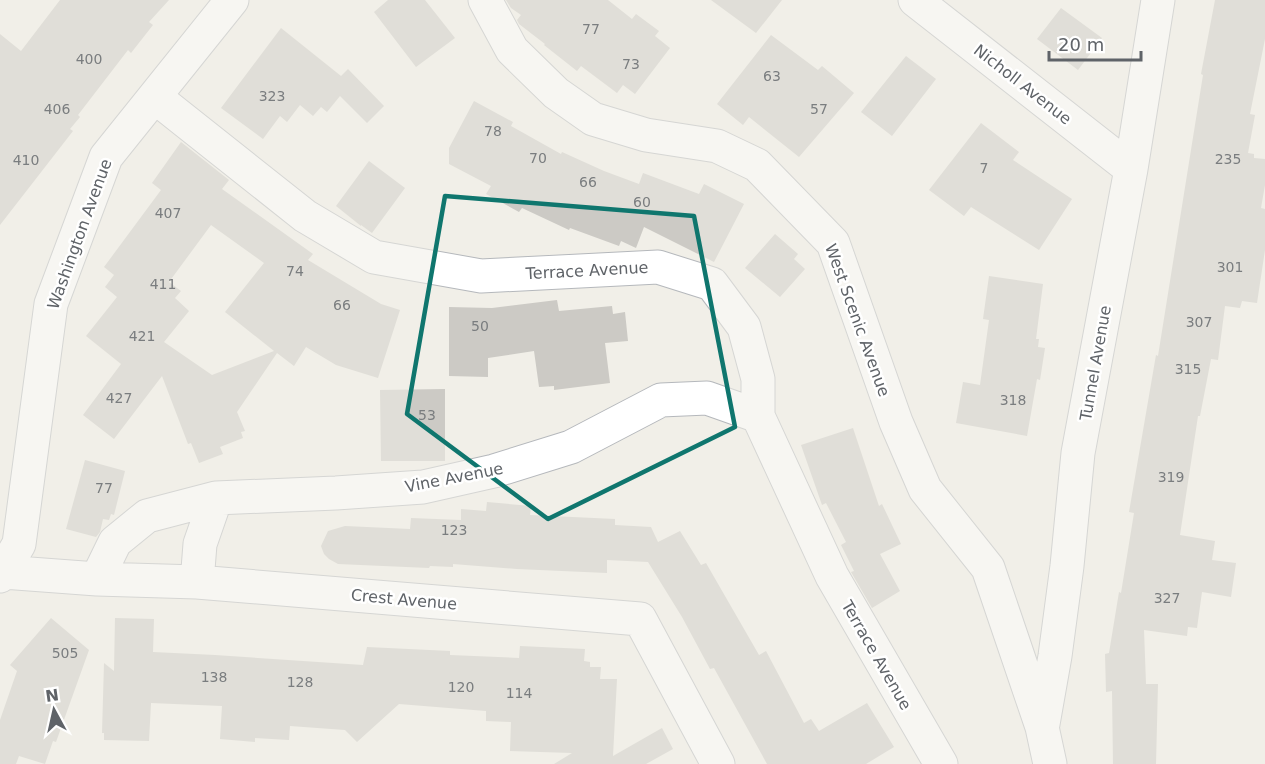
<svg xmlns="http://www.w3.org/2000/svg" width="1265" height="764" viewBox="0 0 1265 764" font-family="'DejaVu Sans',sans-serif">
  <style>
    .building { fill: #cccac5; fill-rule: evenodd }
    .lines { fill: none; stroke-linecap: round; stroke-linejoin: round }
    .minor-casing { stroke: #b5b8bc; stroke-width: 35 }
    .minor { stroke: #fff; stroke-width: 33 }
    .marked { fill: none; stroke: #0f766e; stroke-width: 4.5; stroke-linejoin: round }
    .labels { text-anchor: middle; stroke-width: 5; stroke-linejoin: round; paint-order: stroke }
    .number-label { font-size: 14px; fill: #7a7d7f }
    .street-label { font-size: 16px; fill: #5f6368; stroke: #fff }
  </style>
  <rect width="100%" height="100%" fill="#f1efe8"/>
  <path class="building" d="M60,0H169L149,22L153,25L131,53L128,50L78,115L80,117L70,129L73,131L0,225V34L21,51Z
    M388,0H425L455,38L416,67L374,12Z
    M506,0H608L632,19L636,14L659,31L655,36L670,48L635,94L623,85L617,93L581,66L577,71L544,45L545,44L519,24L517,20L521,15L511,8Z
    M711,0H782L756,33Z
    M1215,0H1265V39L1250,114L1255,115L1248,153L1254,154V158L1265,159V185L1261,208L1265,209V250L1257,303L1242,301L1240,308L1225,306L1218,360L1211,359L1200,416H1198L1180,535L1215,541L1212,560L1236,563L1231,597L1202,592L1197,628L1188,627L1187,636L1144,630L1146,684H1158L1156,764H1113L1112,691L1106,692L1105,654L1109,653L1119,592L1121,593L1134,513L1129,512L1156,355L1158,356L1203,75L1201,74Z
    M1061,8L1102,38L1078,70L1037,39Z
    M281,28L341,76L348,69L384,106L367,123L340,96L327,112L321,107L313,116L300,105L287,122L280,116L263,139L221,108Z
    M771,35L818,70L822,66L854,93L799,157L749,117L743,125L717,104Z
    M906,56L936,79L892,136L861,112Z
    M474,101L513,122L511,126L561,154L562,152L604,171L639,184L643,173L699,194L704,184L744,204L714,262L644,227L636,248L621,241L619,246L570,228L569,230L522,208L519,212L486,194L491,186L449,164V148Z
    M981,123L1019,152L1013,160L1072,199L1039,250L971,207L964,216L929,190Z
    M181,142L229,180L222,189L313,254L308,260L381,304L400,310L378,378L336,365L306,347L294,366L277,353L237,412L245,431L241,432L243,438L220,447L223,454L199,463L191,443L188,444L162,376L114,439L83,415L121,364L86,336L117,297L105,287L114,275L104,267L161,190L152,183ZM211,225L264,263L225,312L274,351L212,375L164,342L189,311L175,298L181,291L169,282Z
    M369,161L405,188L372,233L361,225V226L336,206Z
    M775,234L798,254L794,259L805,269L780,297L745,268Z
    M989,276L1043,284L1036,339H1039L1038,347L1045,348L1040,380L1037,379L1027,436L956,423L963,382L980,385L989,320L983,319Z
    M557,300L559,311L612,306L613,314L625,312L628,341L605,343L610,383L554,390V386L539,387L534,351L488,358V377L449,376V307L492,308Z
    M445,389V461H381L380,390Z
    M853,428L879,506L882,504L901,544L880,554L900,591L872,608L851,572L854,571L841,545L846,542L826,503L822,505L801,445Z
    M85,460L125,471L114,515L111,514L109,520L103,519L100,532L96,537L66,529Z
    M487,502L531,506L530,515L615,519V525L651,527L658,542L680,531L701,565L706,563L759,655L766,651L804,723L811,719L819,731L867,703L894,747L866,764H767L714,668L710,669L682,617L648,562L607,560V573L517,569L453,564V567L430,566L429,568L338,564L329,559L324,554L321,546L328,531L345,526L410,529L411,518L461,520V509L486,511Z
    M51,618L89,650L56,742L53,741L45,764L19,756L16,764H0V720L17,671L10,665Z
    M115,618L154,619L153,652L215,655L363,665L367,647L450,651V655L519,658L520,646L585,649L584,661L590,662V667H601L600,679H617L613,756L662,728L673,749L646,764H554L572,753L510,751L511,722L486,721V711L399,704L357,742L345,730L290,726L289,740L255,738V742L220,739L222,706L151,703L149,741L104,740V733H102L104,663L114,671Z"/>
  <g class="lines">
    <defs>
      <path id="minor" d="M485,0L512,50L556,93L593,119L646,135L717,146L757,165L833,243L896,422L925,489L988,568L1042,727L1050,764
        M915,0L1131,169
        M155,97L305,216L374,257L481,276L658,267L712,284L744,327L758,379V416L832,576L941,764
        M3,572L97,579L197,582L640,619L718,764
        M0,576L19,544L51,304L106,157L232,0
        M97,579L115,542L147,516L216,498L336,493L423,487L494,471L571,447L661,400L707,398L758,416
        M197,582L200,544L216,498
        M1043,724L1055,656L1067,566L1078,453L1131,169L1158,0"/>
    </defs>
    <use href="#minor" class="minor-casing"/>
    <use href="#minor" class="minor"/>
  </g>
  <path d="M0 0H1265V764H0ZM445,196L694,216L735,427L548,519L407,414Z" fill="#f1efe8" fill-opacity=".55" fill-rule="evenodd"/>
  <path class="marked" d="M445,196L694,216L735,427L548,519L407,414Z"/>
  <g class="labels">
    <g class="number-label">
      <text x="591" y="34">77</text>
      <text x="89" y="64">400</text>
      <text x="631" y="69">73</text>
      <text x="772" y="81">63</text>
      <text x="272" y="101">323</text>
      <text x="57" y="114">406</text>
      <text x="819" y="114">57</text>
      <text x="493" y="136">78</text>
      <text x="538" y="163">70</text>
      <text x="1228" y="164">235</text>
      <text x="26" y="165">410</text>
      <text x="984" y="173">7</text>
      <text x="588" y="187">66</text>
      <text x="642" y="207">60</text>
      <text x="168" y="218">407</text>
      <text x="1230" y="272">301</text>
      <text x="295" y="276">74</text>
      <text x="163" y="289">411</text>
      <text x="342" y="310">66</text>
      <text x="1199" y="327">307</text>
      <text x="480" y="331">50</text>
      <text x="142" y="341">421</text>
      <text x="1188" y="374">315</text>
      <text x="119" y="403">427</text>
      <text x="1013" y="405">318</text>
      <text x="427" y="420">53</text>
      <text x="1171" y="482">319</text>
      <text x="104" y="493">77</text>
      <text x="454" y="535">123</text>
      <text x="1167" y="603">327</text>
      <text x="65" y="658">505</text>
      <text x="214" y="682">138</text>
      <text x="300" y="687">128</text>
      <text x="461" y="692">120</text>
      <text x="519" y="698">114</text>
    </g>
    <g class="street-label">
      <text transform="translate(1023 84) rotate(38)" y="6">Nicholl Avenue</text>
      <text transform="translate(79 234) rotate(-70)" y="6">Washington Avenue</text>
      <text transform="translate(587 270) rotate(-3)" y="6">Terrace Avenue</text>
      <text transform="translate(858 320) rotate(70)" y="6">West Scenic Avenue</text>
      <text transform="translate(1095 363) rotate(-80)" y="6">Tunnel Avenue</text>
      <text transform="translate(454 477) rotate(-11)" y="6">Vine Avenue</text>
      <text transform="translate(404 599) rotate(5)" y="6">Crest Avenue</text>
      <text transform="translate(877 655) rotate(60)" y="6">Terrace Avenue</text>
    </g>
  </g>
  <g transform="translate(54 710) rotate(352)" stroke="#ffffff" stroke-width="4.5" paint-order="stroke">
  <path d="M0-4.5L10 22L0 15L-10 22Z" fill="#5f6368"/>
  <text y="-9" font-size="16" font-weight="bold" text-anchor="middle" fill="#5f6368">N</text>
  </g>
  <path d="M1049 51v9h92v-9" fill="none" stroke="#5f6368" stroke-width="3"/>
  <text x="1058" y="51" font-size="18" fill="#5f6368" stroke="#ffffff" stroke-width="4.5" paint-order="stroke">20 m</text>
</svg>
